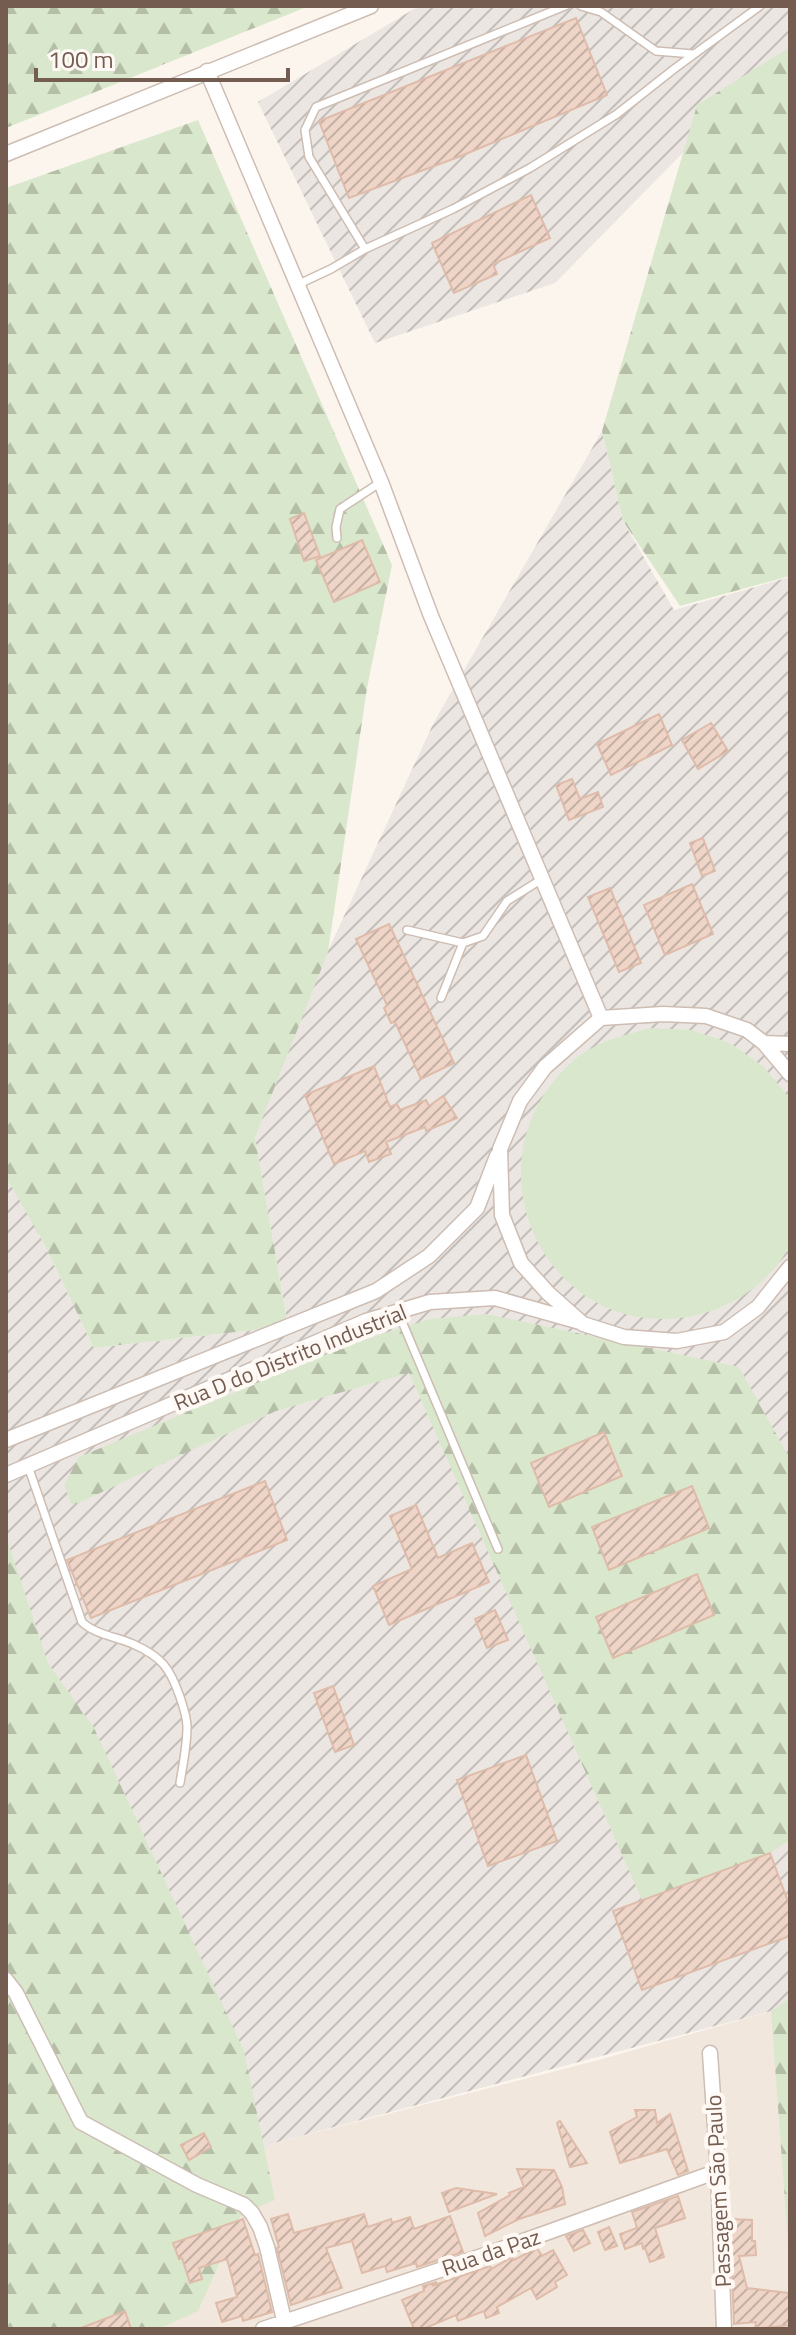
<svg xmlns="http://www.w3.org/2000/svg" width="796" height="2335" viewBox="0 0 796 2335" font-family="'Titillium Web',sans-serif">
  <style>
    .residential { fill: #f2e7dc }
    .industrial { fill: url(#industrial-furrows) }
    .grass { fill: #d9e8cc }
    .forest { fill: url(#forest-firs) }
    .building { fill: url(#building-hatch); stroke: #dfbba9; stroke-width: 2 }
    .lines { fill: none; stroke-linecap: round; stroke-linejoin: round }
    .service-casing { stroke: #cdbdb3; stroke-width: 10 }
    .minor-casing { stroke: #cdbdb3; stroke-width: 17 }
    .service { stroke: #fff; stroke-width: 7 }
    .minor { stroke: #fff; stroke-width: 14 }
    .labels { text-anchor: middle; stroke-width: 8; stroke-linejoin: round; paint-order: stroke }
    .street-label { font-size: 22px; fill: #755c51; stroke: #fef9f4 }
  </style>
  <defs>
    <pattern id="industrial-furrows" width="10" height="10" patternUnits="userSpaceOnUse" patternTransform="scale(2)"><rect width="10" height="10" fill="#ece6e2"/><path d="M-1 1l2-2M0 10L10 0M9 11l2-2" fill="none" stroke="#c4beba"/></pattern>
    <pattern id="forest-firs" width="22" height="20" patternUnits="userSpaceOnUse" patternTransform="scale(2)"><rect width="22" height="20" fill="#d9e8cc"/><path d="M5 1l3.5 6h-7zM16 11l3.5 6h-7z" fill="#b5bfa8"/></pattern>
    <pattern id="building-hatch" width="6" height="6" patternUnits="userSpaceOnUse" patternTransform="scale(2)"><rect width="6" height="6" fill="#eed5c7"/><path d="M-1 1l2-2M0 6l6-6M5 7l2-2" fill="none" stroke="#c5b0a4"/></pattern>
  </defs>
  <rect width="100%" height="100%" fill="#fbf5ed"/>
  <path class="residential" d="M790,2006V2329H6V2280L191,2210L274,2143L595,2061Z"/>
  <path class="industrial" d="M419,6H790V47L780,54L555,283L375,343L258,102Z
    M602,431L623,521L674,610L790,577V2006L274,2143L191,2210L6,2280V1166L94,1348L288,1326L255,1137L269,1078L434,722Z"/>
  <path class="grass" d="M650,1028L691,1030L730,1043L764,1067L790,1099V1245C773,1279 738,1304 702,1314C550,1352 457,1164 573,1061C594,1042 623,1036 650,1028Z"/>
  <path class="forest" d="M6,6H309L6,128Z
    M790,47V576L680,606L623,521L602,431L697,105Z
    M198,120L392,565L367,688L328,952L255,1137L288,1326L94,1348L40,1236L6,1177V188Z
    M486,1314L739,1367L790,1459V1840L770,1853L642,1900L409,1373L276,1411L72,1506L64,1485L79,1457L356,1342L430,1319Z
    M6,1536L48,1663L94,1728L244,2051L275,2200L242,2213L198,2311L159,2329H6Z
    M790,1998V2270L771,2011Z"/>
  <path class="building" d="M576,18L607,95L461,156L349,198L319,121Z
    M531,195L550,238L493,264L497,274L454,293L432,243Z
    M304,513L320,556L304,561L290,519Z
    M362,540L380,582L334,602L316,560Z
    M659,714L672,745L611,775L597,744Z
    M711,723L728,751L698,769L682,740Z
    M572,779L580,799L598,792L603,807L569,820L556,785Z
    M703,838L715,871L702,876L690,843Z
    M692,884L713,934L665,955L644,905Z
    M610,888L641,963L619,972L588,897Z
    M389,924L454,1063L421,1079L395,1022L391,1023L384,1008L387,1005L356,939Z
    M374,1066L390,1107L397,1104L400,1110L426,1100L429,1106L443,1096L457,1118L426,1131L425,1127L386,1142L391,1154L369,1162L365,1151L334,1164L305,1095Z
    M604,1432L622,1476L549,1507L531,1463Z
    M265,1481L287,1540L91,1618L67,1560Z
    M692,1486L709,1528L609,1570L592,1527Z
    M416,1505L438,1558L472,1543L489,1582L389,1625L373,1586L412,1569L390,1516Z
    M697,1574L714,1615L613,1658L596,1617Z
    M495,1610L508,1640L487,1648L475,1619Z
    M333,1686L354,1745L335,1752L314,1693Z
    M526,1755L557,1841L488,1866L457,1780Z
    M770,1853L790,1907V1936L642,1990L613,1911Z
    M635,2110H655L657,2123L670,2114L688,2171L678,2175L667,2149L620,2163L610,2132L637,2117Z
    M560,2121L587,2163L570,2167L557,2123Z
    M204,2133L211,2147L189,2160L181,2145Z
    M517,2169L554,2170L562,2187L565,2204L519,2219L485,2236L478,2213L510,2195L509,2193L524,2187Z
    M456,2188L497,2194L449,2212L442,2193Z
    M678,2196L685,2218L655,2228L664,2257L650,2262L645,2248L643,2249L642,2243L625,2249L620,2234L637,2228L632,2212Z
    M288,2214L294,2233L364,2214L368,2227L391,2219L392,2223L410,2217L414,2229L450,2216L463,2252L417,2267L416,2263L387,2272L385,2266L362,2273L352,2241L326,2248L342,2288L291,2305L277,2248L279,2247L271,2219Z
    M243,2219L255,2255L258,2254L272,2312L243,2321L242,2316L222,2322L216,2303L237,2297L227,2259L199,2268L202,2279L190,2283L182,2258L179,2259L173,2243Z
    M730,2219L752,2220V2241H755L756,2255L739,2256L747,2288L788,2293L790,2302V2325L755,2329L756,2322L734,2324Z
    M609,2227L617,2246L605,2250L598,2232Z
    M583,2230L590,2243L574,2251L566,2236Z
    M537,2248L542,2256L553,2250L567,2275L555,2282L557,2287L537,2299L531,2288L497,2307L499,2313L486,2318L484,2311L458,2321L456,2315L423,2329H414L402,2300L424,2291L423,2286L437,2282L432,2286L490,2266L491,2269L512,2257L514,2260Z
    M125,2311L131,2329H81V2328Z"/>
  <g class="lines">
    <defs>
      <path id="service" d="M581,6L601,12L656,51L693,54
        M365,249L309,157L305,130L316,107L565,6
        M299,284L331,269L365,249L453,209L530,168L617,114L674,69L760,6
        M337,538L336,527L340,509L381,482
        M407,930L463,943L483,936L507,901L542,879
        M441,998L463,943
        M398,1312L498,1549
        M28,1466L82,1622C94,1634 117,1637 133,1644C162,1657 170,1668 180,1697C183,1706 187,1717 187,1727C187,1746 183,1764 180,1783"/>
      <path id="minor" d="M207,71L381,482L431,616L601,1018
        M6,154L371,6
        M764,1043L790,1044
        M790,1074L764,1043L747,1030L706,1016L663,1014L601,1018L545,1067L520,1101L500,1149L502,1215L521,1263L548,1293L583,1324L624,1337L677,1341L724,1332L758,1307L790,1267
        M6,1440L376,1291L429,1256L477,1208L497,1156
        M6,1475L366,1321L430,1302L495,1298L580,1322
        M6,1980L16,1993L81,2122L197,2185L244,2205L252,2213L260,2227L267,2247L286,2329
        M710,2053L718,2171L724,2329
        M263,2329L482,2256L718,2171"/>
    </defs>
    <use href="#service" class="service-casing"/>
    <use href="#minor" class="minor-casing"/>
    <use href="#service" class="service"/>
    <use href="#minor" class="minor"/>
  </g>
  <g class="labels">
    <g class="street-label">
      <text transform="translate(290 1357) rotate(-22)" y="8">Rua D do Distrito Industrial</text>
      <text transform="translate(718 2191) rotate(-93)" y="8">Passagem São Paulo</text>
      <text transform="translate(491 2252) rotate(-19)" y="8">Rua da Paz</text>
    </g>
  </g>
  <rect width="796" height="2335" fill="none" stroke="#755c51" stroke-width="16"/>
  <path d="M36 68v12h252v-12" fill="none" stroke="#755c51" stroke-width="4"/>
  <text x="48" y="68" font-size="24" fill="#755c51" stroke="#fef9f4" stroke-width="6" paint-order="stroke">100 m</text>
</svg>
